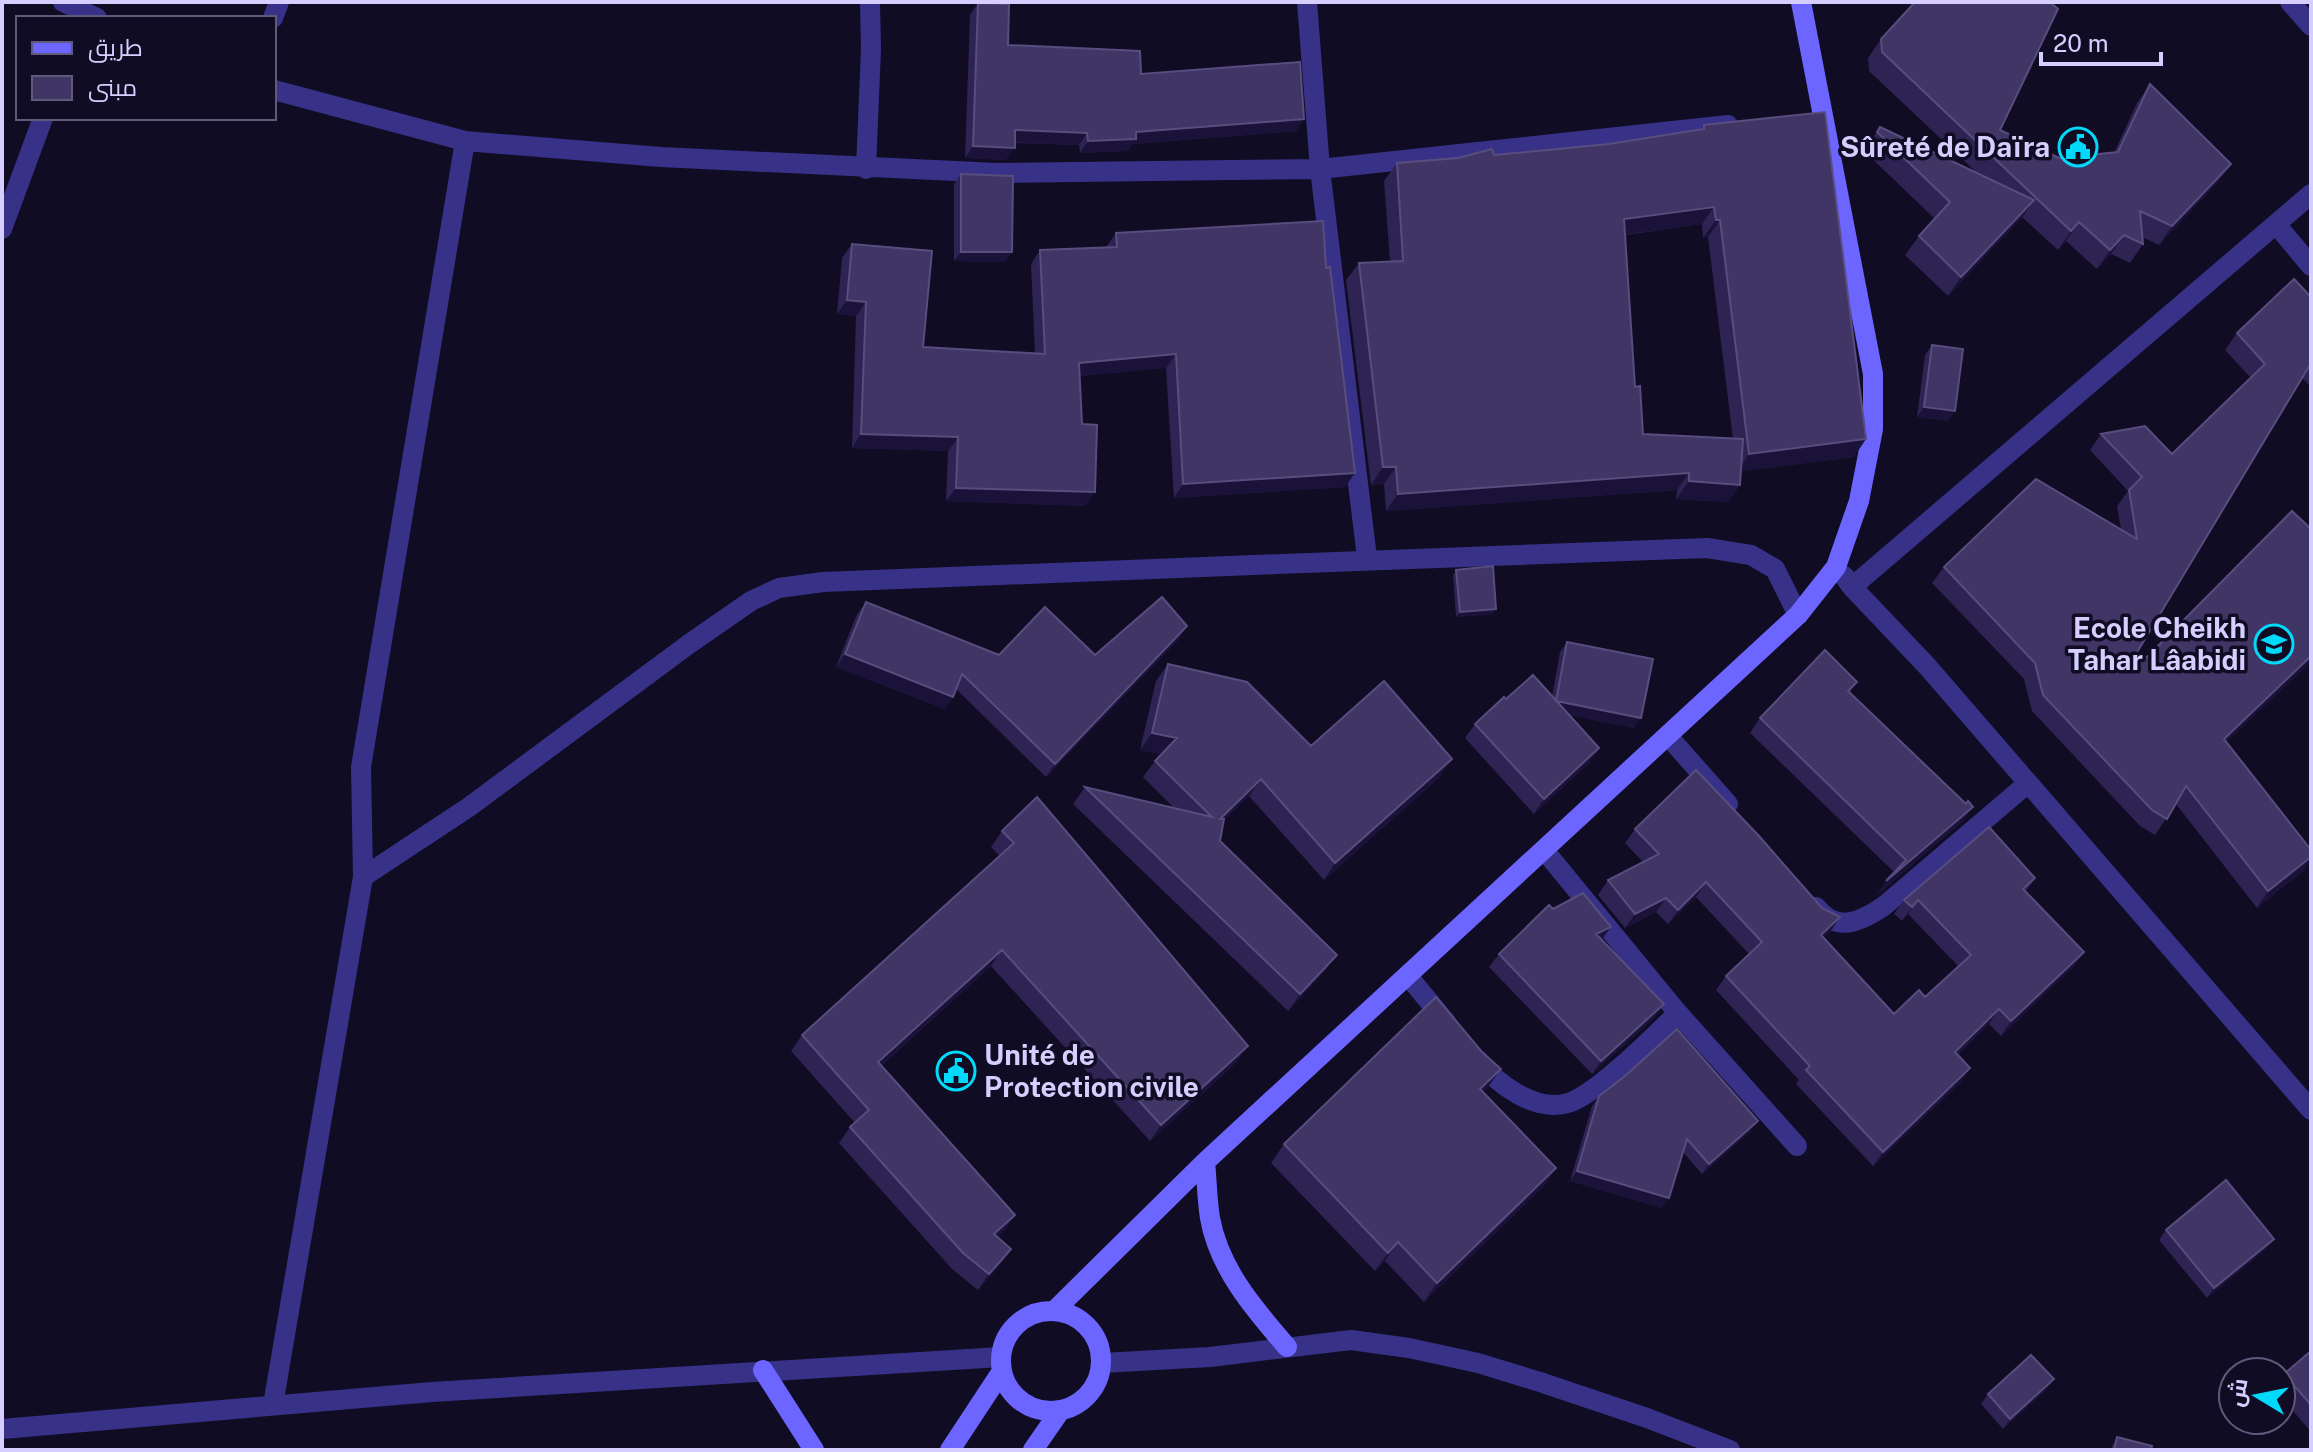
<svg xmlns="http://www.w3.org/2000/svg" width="2313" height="1452" viewBox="0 0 2313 1452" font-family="'Public Sans',Cairo,sans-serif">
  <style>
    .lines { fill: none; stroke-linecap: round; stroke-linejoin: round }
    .minor { stroke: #373287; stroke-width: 20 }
    .tertiary { stroke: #373287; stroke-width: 20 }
    .secondary { stroke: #6d65ff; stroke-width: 20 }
    .wall { fill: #2e2353; fill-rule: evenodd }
    .shaded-wall { fill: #1a1238 }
    .building { fill: #403565; stroke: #574d7e; stroke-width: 2 }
    .labels { text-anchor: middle; stroke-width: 7; stroke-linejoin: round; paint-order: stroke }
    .poi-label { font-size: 28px; font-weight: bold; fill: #d5ceff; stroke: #100c24; text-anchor: end }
  </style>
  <rect width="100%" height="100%" fill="#100c24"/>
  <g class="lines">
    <path class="minor" d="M63,2L97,18
      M1307,2L1320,169L1367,558
      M2290,2L2311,26
      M273,18L279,2
      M274,90L465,141L661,157L997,173L1320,169L1728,125
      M866,169L871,49L870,2
      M2276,224L2311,266
      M2,229L43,118
      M1844,576L1852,587L2311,194
      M1852,587L1927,666L2311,1110
      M1668,736L1728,804
      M1544,850L1678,1013L1797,1146
      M363,877L361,767L465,141
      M1816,907C1837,934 1862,921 1884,906L2028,783
      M1408,976L1446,1022
      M1477,1059C1496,1083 1535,1113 1568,1103C1596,1095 1655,1035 1678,1013
      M273,1405L363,877L469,807L689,644L751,601L779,588L823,582C1118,572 1412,557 1707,548L1751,555L1775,569L1798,615"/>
    <path class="tertiary" d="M1102,1363L1210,1357L1351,1340L1409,1348L1478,1363L1540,1382L1647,1418L1730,1450
      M2,1429L432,1392L1001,1357"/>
    <path class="secondary" d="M1205,1162C1207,1181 1207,1200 1210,1218C1219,1269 1255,1310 1287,1347
      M1055,1310L1205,1162L1798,615L1836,567L1859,501L1873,429V374L1801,2
      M1001 1361a50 50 0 1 1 100 0a50 50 0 1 1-100 0Z
      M763,1370L814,1450
      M950,1450L1002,1371
      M1033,1450L1060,1411"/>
  </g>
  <path class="wall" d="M978,3L1008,45L1141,74L1304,119L1296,131L1133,144L1128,151L1080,153L1079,145L1015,143L1006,160L965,158L970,15Z
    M1881,39L2000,130L2059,158L2114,153L2137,103L2150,84L2231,164L2218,182L2159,245L2142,237L2143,244L2130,263L2111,254L2097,269L2066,241L2058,250L2022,217L1948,296L1905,255L1919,236L1935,219L1864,151L1880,127L1976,172L1869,71L1868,58Z
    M1704,125L1854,457L1741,471L1740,485L1728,502L1676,499L1677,490L1386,511L1384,484L1371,485L1346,280L1359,263L1390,261L1384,181L1397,163L1609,144L1701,130ZM1702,224L1703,238L1708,237L1733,439L1643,434L1635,387L1625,235Z
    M961,174L1012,252L1005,262L954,261V184Z
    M1116,233L1326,268L1355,473L1345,487L1174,498L1166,368L1079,376L1085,506L946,501L948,451L852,448L856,316L837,314L842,258L852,244L923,347L1035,353L1031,264L1040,250L1106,247Z
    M2311,297V387L2302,378L2136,654L2144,660L2311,529V662L2226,742L2311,850V859L2303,871L2257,908L2176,804L2155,835L2140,826L2032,711L2024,679L1932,583L1944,567L2121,529L2117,506L2128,491L2090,450L2101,434L2172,454L2251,378L2225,350L2237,333Z
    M1932,345L1955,411L1948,421L1917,417L1925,355Z
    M1456,570L1493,614L1456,617L1453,575Z
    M866,602L999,655H1095L1187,626L1179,639L1046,777L956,689L945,709L836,667L857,614Z
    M1567,642L1634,728L1569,715L1589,763L1534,814L1465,738L1475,724L1506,699L1552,696L1560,652Z
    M1168,664L1311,746L1441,776L1324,880L1249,796L1223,821L1220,841L1325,971L1288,1011L1073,804L1085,787L1174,808L1143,777L1155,761L1161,754L1140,750L1156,681Z
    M1857,682L1850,692L1963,821L1876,896L1894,872L1750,733L1760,718Z
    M1635,829L1822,908L1840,917L1830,932L1823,937L1894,1014L1925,997L1959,967L1908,914L1902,921L1894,914L1904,900L2035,878L2026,891L2084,952L2074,966L2001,1036L1989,1024L1957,1055L1970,1068L1960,1083L1873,1166L1796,1084L1799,1080L1716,990L1726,976L1749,954L1696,897L1668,924L1656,912L1625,928L1598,895L1608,880L1643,862L1625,843Z
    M1002,831L1237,1062L1150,1141L991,966L881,1066L1004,1232L998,1237L1011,1249L1000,1265L978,1290L952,1269L839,1143L850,1127L855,1123L791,1051L802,1035L1000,856L991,847Z
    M1553,909L1611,927L1602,940L1664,1004L1654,1018L1592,1074L1489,967L1499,954Z
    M1488,1087L1483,1092L1556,1168L1543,1187L1424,1302L1385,1261L1375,1271L1271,1163L1284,1144Z
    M1599,1096L1751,1131L1702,1174L1683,1152L1662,1208L1570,1181L1592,1106Z
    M2166,1230L2267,1248L2207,1298L2159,1240Z
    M2311,1351V1432L2281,1397V1379L2284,1374Z
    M2054,1379L2047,1389L2003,1429L1981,1404L1988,1394Z
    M2117,1437L2151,1450H2110Z"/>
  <path class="shaded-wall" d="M1304,119L1296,131L1133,144L1128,151L1080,153L1088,141L1136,132Z
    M1015,130L1087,133L1079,145L1006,142Z
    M973,146L1015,148L1006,160L965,158Z
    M2231,164L2218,182L2159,245L2172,226Z
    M2034,200L2021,219L1948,296L1961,277Z
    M1714,207L1702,224L1612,236L1624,219Z
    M1716,220H1720L1708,237L1703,238Z
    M2079,222L2066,241L2058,250L2071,231Z
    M2124,235L2111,254L2097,269L2110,250Z
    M961,252H1012L1005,262L954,261Z
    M847,300L866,302L856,316L837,314Z
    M1176,354L1166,368L1069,377L1079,363Z
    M1924,407L1955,411L1948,421L1917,417Z
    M861,434L958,437L948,451L852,448Z
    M1866,439L1854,457L1737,472L1749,454Z
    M1383,467H1396L1384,484L1371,485Z
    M1355,473L1345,487L1174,498L1183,484Z
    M1689,473L1677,490L1386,511L1398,494Z
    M1689,481L1740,485L1728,502L1676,499Z
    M956,488L1095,492L1085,506L946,501Z
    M1496,609L1493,614L1456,617L1460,612Z
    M1187,626L1179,639L1046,777L1055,764Z
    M845,654L953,697L945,709L836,667Z
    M2311,656V662L2213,755L2224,739Z
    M1556,701L1641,718L1634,728L1549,711Z
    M1152,733L1177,738L1165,755L1140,750Z
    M1599,748L1589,763L1534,814L1544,799Z
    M1452,759L1441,776L1324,880L1335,863Z
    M1261,779L1249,796L1208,836L1220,819Z
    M1973,807L1963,821L1876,896L1886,881Z
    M2311,857V859L2303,871L2257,908L2268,891Z
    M1706,882L1696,897L1668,924L1678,910Z
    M1666,898L1656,912L1625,928L1635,914Z
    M1918,900L1908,914L1902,921L1912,907Z
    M1840,917L1830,932L1811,949L1821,935Z
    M1611,927L1601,940L1596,934Z
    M1002,950L991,966L867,1078L878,1062Z
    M2084,952L2074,966L2001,1036L2011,1021Z
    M1337,955L1325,971L1288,1011L1300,994Z
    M1664,1004L1654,1018L1592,1074L1601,1061Z
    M1999,1009L1989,1024L1944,1066L1955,1052Z
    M1248,1046L1237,1062L1150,1141L1161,1125Z
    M1970,1068L1960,1083L1873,1166L1883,1152Z
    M1501,1069L1488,1087L1467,1108L1480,1089Z
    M1758,1121L1751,1131L1702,1174L1709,1164Z
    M1556,1168L1543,1187L1424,1302L1437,1283Z
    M1577,1171L1669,1198L1662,1208L1570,1181Z
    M1015,1215L1004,1232L983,1250L994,1234Z
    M2274,1239L2267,1248L2207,1298L2214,1288Z
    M1398,1242L1385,1261L1375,1271L1388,1253Z
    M1011,1249L1000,1265L978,1290L989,1274Z
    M2054,1379L2047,1389L2003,1429L2010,1419Z"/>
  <path class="building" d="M1915,2H2050L2058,9L2000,130L2059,158L2118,152L2150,84L2231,164L2172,226L2140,211L2143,244L2124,235L2110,250L2079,222L2071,231L1882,52L1881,39Z
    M978,3L1009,4L1008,45L1140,51L1141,74L1300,62L1304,119L1136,132V139L1088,141L1087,133L1015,130V148L973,146Z
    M1825,112L1866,439L1749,454L1720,220H1716L1714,207L1624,219L1635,387L1640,386L1643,434L1743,439L1740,485L1689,481V473L1398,494L1396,467H1383L1359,263L1403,261L1397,163L1458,158L1492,149L1494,155L1609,144L1704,129V125Z
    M1880,127L2034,200L1961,277L1919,236L1950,202L1877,132Z
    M961,174L1013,176L1012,252H961Z
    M1323,221L1326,268L1330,267L1355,473L1183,484L1176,354L1079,363L1082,424L1097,425L1095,492L956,488L958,437L861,434L866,302L847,300L852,244L932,251L923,347L1045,354L1040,250L1117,247L1116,233Z
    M2294,279L2311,297V363L2136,654L2144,660L2292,511L2311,529V656L2224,739L2311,850V857L2268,891L2186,786L2167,819L2152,810L2043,695L2035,663L1944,567L2036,479L2137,539L2129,490L2142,477L2101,434L2145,426L2172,454L2265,364L2237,333Z
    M1932,345L1963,349L1955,411L1924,407Z
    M1493,566L1496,609L1460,612L1456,570Z
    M1162,597L1187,626L1055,764L962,674L953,697L845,654L866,602L999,655L1045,607L1095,655Z
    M1567,642L1653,659L1641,718L1556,701Z
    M1825,650L1857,682L1848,691L1966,804L1968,801L1973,807L1886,881L1906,860L1760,718Z
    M1168,664L1247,682L1311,746L1384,681L1452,759L1335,863L1261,779L1220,819H1224L1220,841L1337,955L1300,994L1085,787L1212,817L1155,761L1177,738L1152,733Z
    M1533,675L1599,748L1544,799L1475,724L1504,697L1506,699Z
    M1696,770L1759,836L1822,908L1840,917L1821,935L1894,1014L1919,990L1925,997L1971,955L1918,900L1912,907L1904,900L1989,827L2035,878L2023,889L2084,952L2011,1021L1999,1009L1955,1052L1970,1068L1883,1152L1806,1070L1810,1066L1726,976L1762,942L1706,882L1678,910L1666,898L1635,914L1608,880L1659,854L1635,829Z
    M1037,797L1248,1046L1161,1125L1002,950L878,1062L1015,1215L994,1234L1011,1249L989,1274L963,1253L850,1127L869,1110L802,1035L1014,843L1002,831Z
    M1583,893L1611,927L1596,934L1664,1004L1601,1061L1499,954L1549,905L1553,909Z
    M1436,997L1482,1052L1501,1069L1480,1089L1556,1168L1437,1283L1398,1242L1388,1253L1284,1144Z
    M1677,1029L1758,1121L1709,1164L1687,1139L1669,1198L1577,1171L1599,1096L1625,1076Z
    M2226,1180L2274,1239L2214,1288L2166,1230Z
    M2311,1351V1405L2284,1374Z
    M2031,1355L2054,1379L2010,1419L1988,1394Z
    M2117,1437L2152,1446L2151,1450H2114Z"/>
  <defs>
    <symbol id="civic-ring" viewBox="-11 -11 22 22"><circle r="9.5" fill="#100c24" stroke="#00d9f9" stroke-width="1.5"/><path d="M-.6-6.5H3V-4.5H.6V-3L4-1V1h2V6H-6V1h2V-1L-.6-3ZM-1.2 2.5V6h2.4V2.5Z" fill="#00d9f9"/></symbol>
    <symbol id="school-ring" viewBox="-11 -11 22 22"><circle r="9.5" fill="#100c24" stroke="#00d9f9" stroke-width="1.5"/><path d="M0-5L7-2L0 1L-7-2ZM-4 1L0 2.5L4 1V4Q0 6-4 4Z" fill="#00d9f9"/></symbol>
  </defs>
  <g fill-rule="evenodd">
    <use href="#civic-ring" x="2056" y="125" width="44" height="44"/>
    <use href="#school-ring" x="2252" y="622" width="44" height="44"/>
    <use href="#civic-ring" x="934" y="1049" width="44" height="44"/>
  </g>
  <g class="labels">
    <g class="poi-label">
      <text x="2050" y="157">Sûreté de Daïra</text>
      <text x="2246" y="638">Ecole Cheikh<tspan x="2246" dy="32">Tahar Lâabidi</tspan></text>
      <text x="984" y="1065" text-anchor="start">Unité de<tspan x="984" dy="32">Protection civile</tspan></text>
    </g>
  </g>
  <rect width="2313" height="1452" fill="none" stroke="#d5ceff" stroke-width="8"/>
  <rect x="16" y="16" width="260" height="104" fill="#100c24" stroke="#5f5a7c" stroke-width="2"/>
  <rect x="32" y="42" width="40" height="12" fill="#6d65ff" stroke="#5f5a7c" stroke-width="2"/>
  <text x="88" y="56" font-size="24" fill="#d5ceff">طريق</text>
  <rect x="32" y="76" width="40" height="24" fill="#403565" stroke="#5f5a7c" stroke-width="2"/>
  <text x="88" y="96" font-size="24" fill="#d5ceff">مبنى</text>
  <g transform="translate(2257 1396) rotate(280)"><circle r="38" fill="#100c24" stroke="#5f5a7c" stroke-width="2"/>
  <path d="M0-6L14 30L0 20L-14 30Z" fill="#00d9f9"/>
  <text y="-12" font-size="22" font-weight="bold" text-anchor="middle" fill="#d5ceff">ش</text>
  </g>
  <path d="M2041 52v12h120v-12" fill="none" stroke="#d5ceff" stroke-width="4"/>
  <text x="2053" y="52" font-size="24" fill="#d5ceff" stroke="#100c24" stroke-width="6" paint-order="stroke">20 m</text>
</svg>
